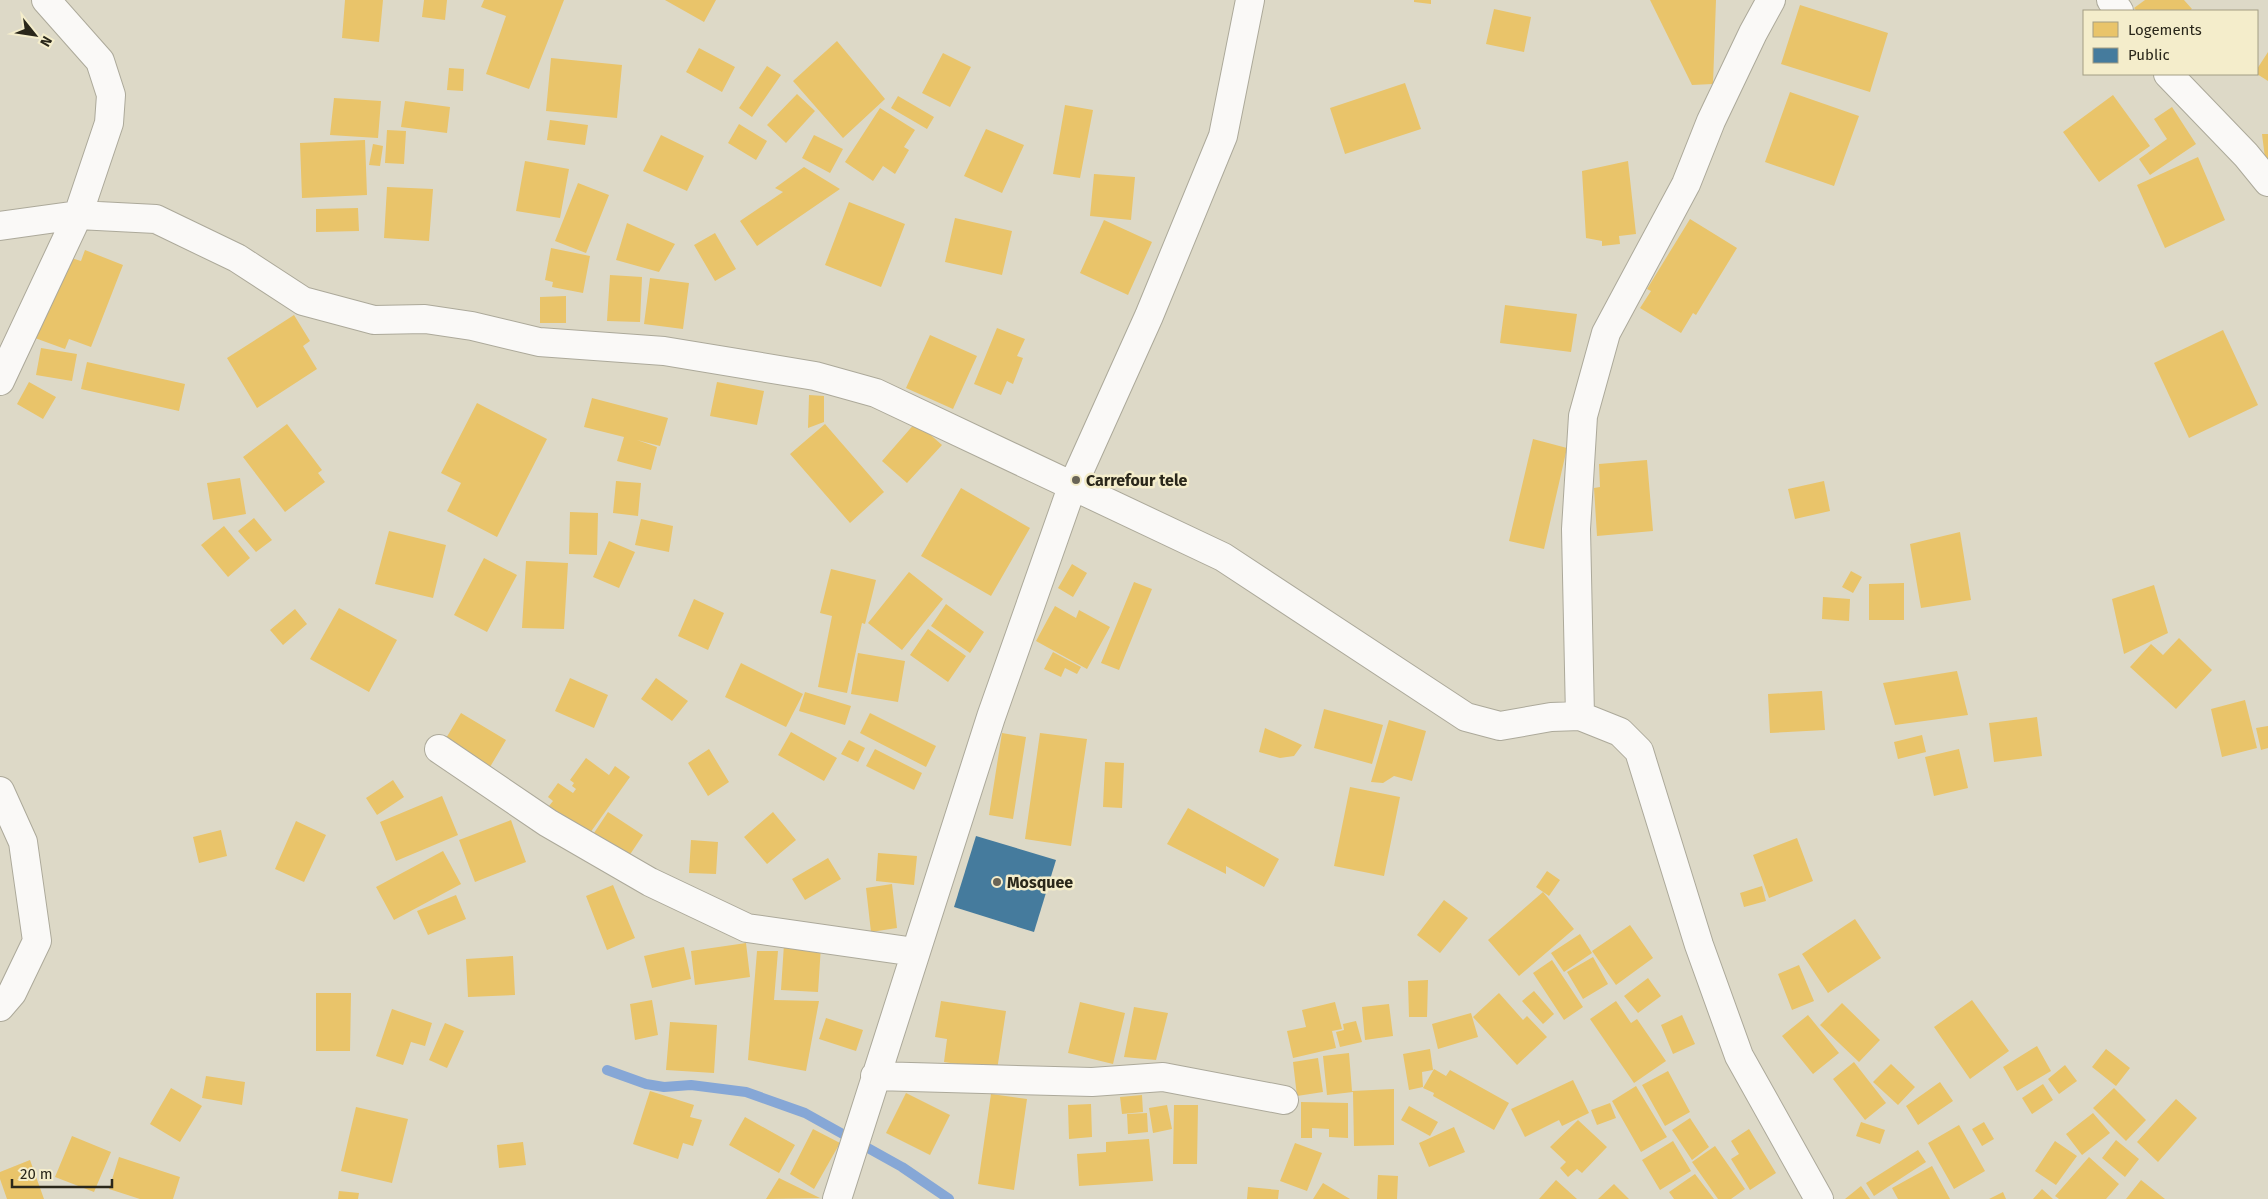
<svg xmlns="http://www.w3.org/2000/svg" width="2268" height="1199" viewBox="0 0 2268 1199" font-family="'Fira Sans',sans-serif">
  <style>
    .homes { fill: #e9c46a }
    .public { fill: #457b9d }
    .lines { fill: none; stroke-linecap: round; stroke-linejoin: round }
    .stream { stroke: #86a7d6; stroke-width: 10 }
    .street-casing { stroke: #aca99a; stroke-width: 30 }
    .street { stroke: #faf9f7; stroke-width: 28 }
    .poi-dot { fill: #696557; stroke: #f4edcb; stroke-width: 2 }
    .labels { text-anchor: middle; stroke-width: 5; stroke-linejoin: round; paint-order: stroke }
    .poi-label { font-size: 16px; font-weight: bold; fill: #2a271a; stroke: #f4edcb; text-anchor: start }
  </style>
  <rect width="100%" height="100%" fill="#ddd9c7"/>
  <path class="homes" d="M345,0H383L379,42L342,38Z
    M424,0H447L445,20L422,17Z
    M484,0H564L529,89L486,74L506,16L481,7Z
    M665,0H716L704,22Z
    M1414,0H1431V4L1414,2Z
    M1650,0H1716L1713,84L1692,85Z
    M2145,0H2184L2192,9L2189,11H2137L2134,8Z
    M1800,5L1888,33L1870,92L1781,64Z
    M1494,9L1531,17L1524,52L1486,44Z
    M837,41L885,99L843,138L793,81Z
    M699,48L735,67L722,92L686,72Z
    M2268,52V81L2257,74V69Z
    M943,53L971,67L950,107L922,93Z
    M551,58L622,65L617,118L546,111Z
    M767,66L781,75L752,117L739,108Z
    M449,68L464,69L463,91L447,90Z
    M1405,83L1421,129L1345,154L1330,108Z
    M1790,92L1859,116L1834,186L1765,162Z
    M797,94L815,111L786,143L767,125Z
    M2113,95L2150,146L2099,182L2063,132Z
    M898,96L934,117L927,129L891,108Z
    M334,98L381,101L378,138L330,135Z
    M405,101L450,107L447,133L401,127Z
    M1065,105L1093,110L1080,178L1053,174Z
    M2172,107L2196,144L2150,175L2139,159L2167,139L2154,119Z
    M880,108L915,130L904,147L909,150L895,174L883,166L873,181L845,162Z
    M550,120L588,125L585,145L547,140Z
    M739,124L767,141L756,160L728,143Z
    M986,129L1024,145L1002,193L964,176Z
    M387,130L406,131L404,164L385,163Z
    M2262,134H2268V158H2265Z
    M661,135L704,156L687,191L643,171Z
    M814,135L843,149L830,173L802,158Z
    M365,140L367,195L302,198L300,143Z
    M373,144L383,146L380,166L369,165Z
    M2198,157L2225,220L2165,248L2137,185Z
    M525,161L569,169L560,218L516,211Z
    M1628,161L1636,234L1619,236L1620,244L1602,246V241L1586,238L1582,171Z
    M804,167L840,189L757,246L740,221L783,192L775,188Z
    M1094,174L1135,177L1131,220L1090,216Z
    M578,183L609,195L586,253L555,241Z
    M387,187L433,189L429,241L384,238Z
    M849,202L905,224L881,287L825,265Z
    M358,208L359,231L316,232V209Z
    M955,218L1012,231L1002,275L945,262Z
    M1690,219L1737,248L1696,315L1693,313L1681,333L1640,308L1651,291L1647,289Z
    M1104,220L1152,242L1128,295L1080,273Z
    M627,223L675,244L659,272L616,260Z
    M715,233L736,269L715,281L694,245Z
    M551,248L590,256L583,293L552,287L553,282L545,280Z
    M85,250L123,265L91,347L69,339L65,349L35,338L68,257L81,261Z
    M610,275L642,277L640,322L607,321Z
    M650,278L689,283L683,329L644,324Z
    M566,296V323H540V297Z
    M1505,305L1577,314L1571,352L1500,343Z
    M294,315L310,341L303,346L317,369L257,408L227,358Z
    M997,328L1025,339L1017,356L1023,358L1013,384L1007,381L1001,395L974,384Z
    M2223,330L2258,405L2189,438L2154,363Z
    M930,335L977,356L953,409L906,388Z
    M41,348L77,354L72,381L36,375Z
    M87,362L185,384L179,411L81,389Z
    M29,382L56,397L43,419L17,404Z
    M717,382L764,391L757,425L710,416Z
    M809,395L824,396V422L808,428Z
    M592,398L668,418L660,446L637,440L657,447L651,470L617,461L624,437L584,427Z
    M477,403L547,439L497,537L447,511L461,483L441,473Z
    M916,422L942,445L907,483L882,461Z
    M287,424L322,470L318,473L325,482L285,512L243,457Z
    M825,424L884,492L850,523L790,454Z
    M1533,439L1567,448L1544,549L1509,541Z
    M1647,460L1653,531L1597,536L1594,488L1600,487L1599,464Z
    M240,478L246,514L213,520L207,483Z
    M616,481L641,483L638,516L613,513Z
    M1824,481L1830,511L1795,519L1788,489Z
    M961,488L1030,528L991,596L921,556Z
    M570,512L598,513L597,555L569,554Z
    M254,518L272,540L256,552L238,531Z
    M641,519L673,526L669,552L635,545Z
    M224,526L250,558L228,577L201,545Z
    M389,531L446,545L433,598L375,584Z
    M1960,532L1971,600L1921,608L1910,544Z
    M609,541L635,552L619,588L593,577Z
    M484,558L517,575L487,632L454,615Z
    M526,561L568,563L564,629L522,628Z
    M1072,564L1087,573L1073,597L1058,588Z
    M831,569L876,580L865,624L862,623L847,693L818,687L832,616L820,613Z
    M1851,571L1862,577L1853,593L1842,587Z
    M909,572L943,599L902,650L868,623Z
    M1134,582L1152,589L1119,670L1101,663Z
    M1904,583V620H1869V584Z
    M2154,585L2168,633L2124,654L2112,599Z
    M1823,597L1850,599L1849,621L1822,619Z
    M694,599L724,613L708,650L678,636Z
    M946,604L984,632L970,653L931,626Z
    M1055,606L1076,618L1079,610L1110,627L1087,669L1036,641Z
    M339,608L397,640L369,692L310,659Z
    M295,609L307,624L283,645L270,630Z
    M928,629L966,656L948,682L910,655Z
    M2179,638L2212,670L2176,709L2130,667L2151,644L2163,655Z
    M1053,652L1081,667L1077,674L1065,668L1061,677L1044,669Z
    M858,653L905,661L898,702L851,694Z
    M741,663L803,694L786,727L725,697Z
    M1957,671L1968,715L1895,725L1883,683Z
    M570,678L608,695L594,728L555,711Z
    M656,678L688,701L672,721L641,699Z
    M1822,691L1825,730L1770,733L1768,694Z
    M805,692L851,706L845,725L799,711Z
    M2245,700L2257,748L2222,757L2211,709Z
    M1324,709L1383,725L1372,764L1314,748Z
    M461,713L506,740L490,767L445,740Z
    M870,713L936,746L926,767L860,733Z
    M2037,717L2042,756L1994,762L1989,723Z
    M1389,720L1426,731L1412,781L1394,776L1383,783L1371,782Z
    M2268,726V748L2261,750L2256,728Z
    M1265,728L1302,745L1294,756L1280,758L1259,752Z
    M791,732L837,758L824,781L778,755Z
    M1002,733L1026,737L1013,819L989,815Z
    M1040,733L1087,739L1071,846L1025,839Z
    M1922,735L1926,752L1898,759L1894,742Z
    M849,740L865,748L858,762L841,754Z
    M709,749L729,782L708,796L688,763Z
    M875,749L922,773L914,790L866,766Z
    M1959,749L1968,788L1934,796L1925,757Z
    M586,758L609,775L615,766L630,777L590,833L549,806L553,801L548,797L558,783L573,793L576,789L572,786L574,783L570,780Z
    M1105,762L1124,763L1122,808L1103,807Z
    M393,780L404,797L377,815L366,798Z
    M1350,787L1400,797L1384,876L1334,866Z
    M442,796L458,835L396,861L380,822Z
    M1188,808L1279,859L1264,887L1226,866V874L1167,844Z
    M608,812L643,835L627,859L592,836Z
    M773,812L796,840L767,864L744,837Z
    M511,820L526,862L475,882L459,840Z
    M296,821L326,835L304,882L275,869Z
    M221,830L227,856L199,863L193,837Z
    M1797,838L1813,881L1769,898L1753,855Z
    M691,840L718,842L716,874L689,873Z
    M443,851L461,884L394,920L376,887Z
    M878,853L917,856L914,885L876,881Z
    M828,858L841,879L805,900L792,879Z
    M1547,871L1560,880L1549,896L1536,887Z
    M892,884L897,928L871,932L866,888Z
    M613,885L635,938L607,950L586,896Z
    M1762,886L1766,901L1744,907L1740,893Z
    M1543,892L1574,929L1519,976L1488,940Z
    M456,895L466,919L428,935L417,911Z
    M1444,900L1468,918L1440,953L1417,935Z
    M1855,919L1881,958L1828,993L1802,954Z
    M1630,925L1653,958L1616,985L1592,951Z
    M1580,934L1592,953L1564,972L1551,953Z
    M746,943L750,977L695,985L691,951Z
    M784,944L821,946L818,992L781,990Z
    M684,947L691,979L652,988L644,956Z
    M757,951H778L774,1000L819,1001L806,1071L748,1060Z
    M513,956L515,995L468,997L466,959Z
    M1593,957L1608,984L1583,999L1567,972Z
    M1552,960L1583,1007L1564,1020L1533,973Z
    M1799,965L1814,1001L1792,1010L1778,974Z
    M1648,978L1661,996L1638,1013L1624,996Z
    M1428,980L1427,1017H1409L1408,981Z
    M1534,991L1554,1014L1543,1024L1522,1001Z
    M316,993H351L350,1051H316Z
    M1499,993L1523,1020L1527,1016L1547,1037L1517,1065L1473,1017Z
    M652,1000L658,1035L635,1040L630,1004Z
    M1972,1000L2009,1051L1970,1079L1934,1027Z
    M941,1001L1006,1011L997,1070L944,1062L947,1039L935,1037Z
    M1616,1001L1631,1023L1637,1019L1666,1061L1634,1083L1590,1019Z
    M1080,1002L1125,1013L1113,1064L1068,1053Z
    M1335,1002L1342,1029L1332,1031L1336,1048L1293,1058L1287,1031L1306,1027L1302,1010Z
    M1842,1003L1880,1040L1859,1062L1820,1025Z
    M1389,1004L1393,1036L1365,1040L1362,1007Z
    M1134,1007L1168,1013L1156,1060L1124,1057Z
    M392,1009L432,1023L425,1046L411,1042L403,1065L376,1056Z
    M1471,1013L1478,1037L1438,1049L1432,1024Z
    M1682,1015L1695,1044L1673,1054L1661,1025Z
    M1808,1015L1839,1053L1813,1074L1782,1036Z
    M826,1018L863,1030L856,1051L819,1039Z
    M1356,1021L1362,1042L1340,1047L1336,1032L1344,1030L1343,1024Z
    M670,1022L717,1025L714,1073L666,1070Z
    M445,1023L464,1031L447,1068L429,1060Z
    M2037,1046L2051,1071L2017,1091L2003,1067Z
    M1430,1049L1433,1070L1422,1072L1423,1087L1409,1090L1403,1054Z
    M2106,1049L2130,1068L2116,1086L2092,1067Z
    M1349,1053L1352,1091L1394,1089V1145L1354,1146L1353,1092L1327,1095L1323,1056Z
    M1318,1058L1323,1092L1297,1096L1293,1062Z
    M1854,1062L1886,1103L1865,1120L1833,1079Z
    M1891,1064L1915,1087L1898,1105L1873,1082Z
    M2065,1065L2077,1081L2059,1094L2048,1079Z
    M1434,1069L1446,1076L1450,1070L1509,1103L1494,1130L1433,1096L1434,1093L1423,1088Z
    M1668,1071L1690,1112L1665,1126L1642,1085Z
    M206,1076L245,1082L242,1105L202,1098Z
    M1573,1080L1589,1113L1562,1126L1559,1120L1525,1137L1511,1109Z
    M1940,1082L1953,1101L1918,1125L1906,1106Z
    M2043,1084L2053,1100L2032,1114L2022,1098Z
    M1636,1086L1667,1137L1641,1152L1612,1101Z
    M171,1088L202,1106L180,1142L150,1124Z
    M2114,1088L2146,1120L2126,1141L2093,1108Z
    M650,1091L694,1105L690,1117L702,1120L693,1146L683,1143L678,1159L633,1144Z
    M906,1093L950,1115L930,1155L886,1133Z
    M991,1094L1027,1099L1014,1190L978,1184Z
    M1142,1095L1143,1112L1122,1114L1120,1097Z
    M2176,1099L2197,1118L2158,1162L2137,1142Z
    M1301,1102L1348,1103V1138L1329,1137V1129L1312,1128V1138H1301Z
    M1610,1103L1616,1118L1597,1125L1591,1110Z
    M1091,1104L1092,1137L1069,1139L1068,1105Z
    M1167,1105L1172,1129L1153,1133L1149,1108Z
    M1174,1105H1198L1197,1164H1173Z
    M1409,1106L1438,1122L1430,1136L1401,1120Z
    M356,1107L408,1119L392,1183L341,1171Z
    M1147,1113L1148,1132L1128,1134L1127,1114Z
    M2093,1113L2110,1133L2082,1155L2066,1134Z
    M745,1117L795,1145L779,1173L729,1145Z
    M1690,1118L1709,1147L1692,1160L1672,1130Z
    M1578,1120L1607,1147L1582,1173L1577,1169L1568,1177L1560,1168L1566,1162L1550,1147Z
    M1861,1122L1885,1130L1880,1144L1856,1136Z
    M1984,1122L1994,1139L1982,1146L1972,1129Z
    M1959,1125L1985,1171L1954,1189L1928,1143Z
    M1454,1127L1465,1152L1429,1167L1419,1143Z
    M813,1129L840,1143L814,1189L790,1174Z
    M1749,1129L1776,1173L1750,1190L1731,1159L1739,1154L1731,1141Z
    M72,1136L111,1152L94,1192L55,1177Z
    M1149,1139L1153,1181L1079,1186L1077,1154L1106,1152V1142Z
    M2116,1140L2139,1159L2125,1177L2102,1158Z
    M1673,1141L1691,1171L1660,1190L1642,1160Z
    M2055,1141L2077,1156L2056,1185L2035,1171Z
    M523,1142L526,1165L499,1168L497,1145Z
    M1295,1143L1322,1153L1307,1191L1280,1181Z
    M1715,1146L1745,1189L1731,1199H1718L1692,1162Z
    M1918,1150L1926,1162L1874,1196L1866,1183Z
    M119,1157L180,1177L173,1199H140L109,1189Z
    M2089,1157L2119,1184L2106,1199H2059L2055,1196Z
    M30,1160L44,1199H7L0,1179V1172Z
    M1932,1166L1950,1199H1898L1892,1188Z
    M1695,1174L1714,1199H1674L1669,1192Z
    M1378,1175L1398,1176L1397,1199H1377Z
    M779,1178L820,1198L766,1199Z
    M1556,1180L1577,1199H1539Z
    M2141,1180L2165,1199H2126Z
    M1323,1183L1350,1199H1313Z
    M1614,1184L1629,1199H1598Z
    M1861,1186L1870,1199H1845Z
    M1248,1187L1279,1190L1278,1199H1247Z
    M2042,1189L2053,1199H2033Z
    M339,1191L359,1193L358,1199H338Z
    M2003,1192L2006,1199H1989Z"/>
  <path class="public" d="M976,836L1056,860L1034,932L954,907Z"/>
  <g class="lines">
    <path class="stream" d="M607,1070L646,1084L664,1087L691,1085L746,1092L805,1113L902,1167L949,1199"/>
    <defs>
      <path id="street" d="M2111,0L2119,11
        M2168,74L2246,155L2268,182
        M0,226L78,215L156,219L237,258L303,301L374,320L425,319L472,326L539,342L664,351L815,376L876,393L1223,557L1466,717L1500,726L1551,717L1580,716L1620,732L1639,751L1699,945L1739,1056L1819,1199
        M0,381L78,215L109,123L111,95L100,61L46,0
        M1580,716L1576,529L1583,416L1606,333L1686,184L1711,121L1753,33L1771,0
        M439,749L548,823L650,882L747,928L915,952
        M0,791L23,842L37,941L12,993L0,1007
        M875,1076L1092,1082L1163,1077L1284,1100
        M837,1199L991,717L1072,487L1149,316L1223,136L1250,0"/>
    </defs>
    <use href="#street" class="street-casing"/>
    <use href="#street" class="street"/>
  </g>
  <g class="poi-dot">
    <circle cx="1076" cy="480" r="5"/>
    <circle cx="997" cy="882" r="5"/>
  </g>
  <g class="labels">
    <g class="poi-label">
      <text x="1086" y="486">Carrefour tele</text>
      <text x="1007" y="888">Mosquee</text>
    </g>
  </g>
  <rect x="2083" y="10" width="175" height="65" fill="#f4edcb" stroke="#a39e84"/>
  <rect x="2093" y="22" width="25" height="15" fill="#e9c46a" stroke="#a39e84"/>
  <text x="2128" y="35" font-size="15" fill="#2a271a">Logements</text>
  <rect x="2093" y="48" width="25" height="15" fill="#457b9d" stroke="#a39e84"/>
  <text x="2128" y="60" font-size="15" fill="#2a271a">Public</text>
  <g transform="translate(35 35) rotate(120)" stroke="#f4edcb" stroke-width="4" paint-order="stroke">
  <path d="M0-4L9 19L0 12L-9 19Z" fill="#2a271a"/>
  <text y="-8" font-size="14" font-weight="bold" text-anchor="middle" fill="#2a271a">N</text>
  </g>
  <path d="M12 1179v8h100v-8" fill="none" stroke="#2a271a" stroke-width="2.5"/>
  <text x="20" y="1179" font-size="15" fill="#2a271a" stroke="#f4edcb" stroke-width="4" paint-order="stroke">20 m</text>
</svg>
